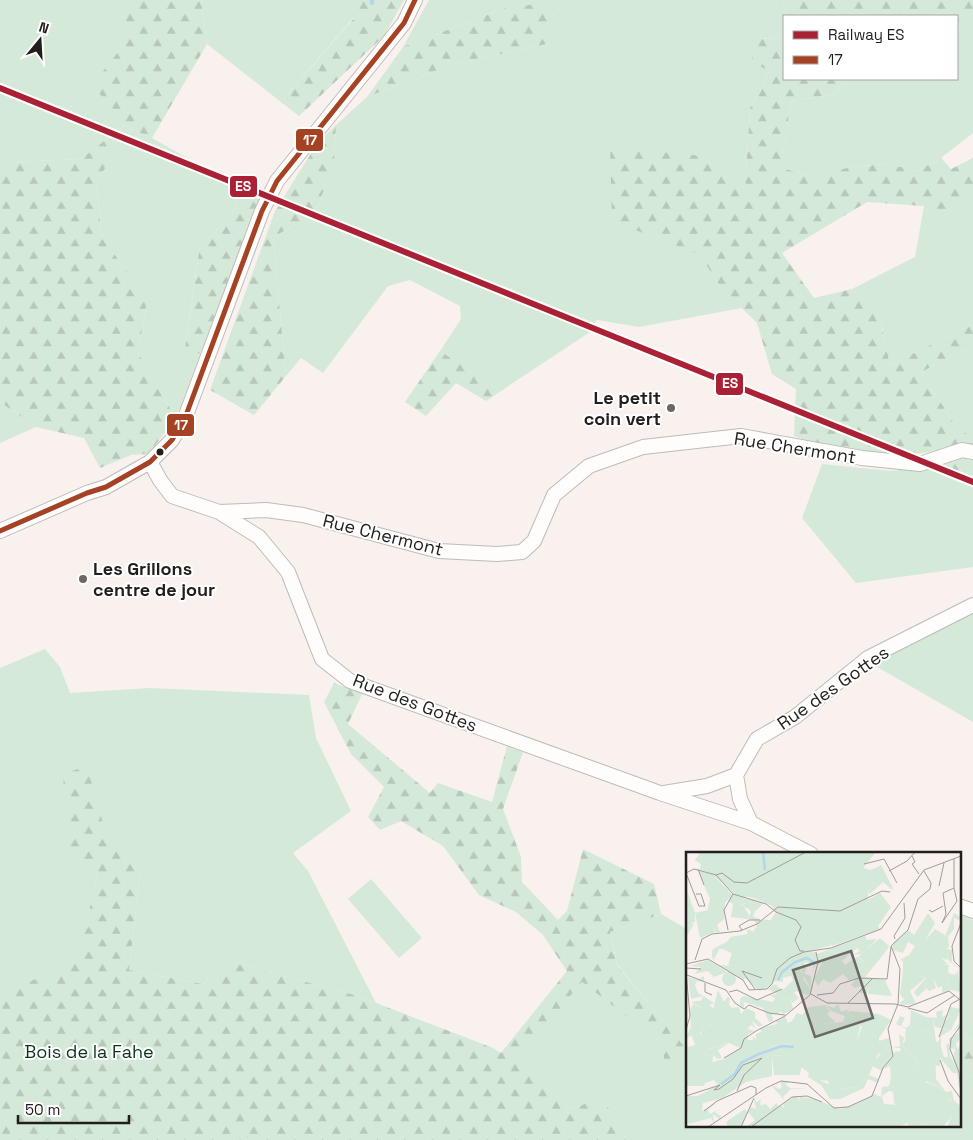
<svg xmlns="http://www.w3.org/2000/svg" width="973" height="1140" viewBox="0 0 973 1140" font-family="'Space Grotesk',sans-serif">
  <style>
    .grass { fill: #d5e9d8 }
    .forest { fill: url(#forest-firs) }
    .lines { fill: none; stroke-linecap: round; stroke-linejoin: round }
    .stream { stroke: #b3d6ee; stroke-width: 4.5 }
    .minor-casing { stroke: #bfbbb9; stroke-width: 16 }
    .minor { stroke: #fefdfc; stroke-width: 14 }
    .bus-1-casing { stroke: #fff; stroke-width: 9 }
    .bus-1 { stroke: #a64224; stroke-width: 5 }
    .rail-1-casing { stroke: #fff; stroke-width: 10 }
    .rail-1 { stroke: #aa2135; stroke-width: 6 }
    .poi-dot { fill: #6c6866; stroke: #fff; stroke-width: 2 }
    .bus-dot { fill: #211e1c; stroke: #fff; stroke-width: 2 }
    .labels { text-anchor: middle; stroke-width: 4; stroke-linejoin: round; paint-order: stroke }
    .poi-label { font-size: 18px; font-weight: bold; fill: #211e1c; stroke: #fff; text-anchor: end }
    .street-label { font-size: 18px; fill: #211e1c; stroke: #fff }
    .park-label { font-size: 18px; fill: #09341d; stroke: #fff }
    .inset-river { fill: none; stroke: #b3d6ee; stroke-width: 2.5 }
    .inset-road { fill: none; stroke: #a29d9a; stroke-width: 1 }
    .view { fill: #6c6866; fill-opacity: 0.15; stroke: #6c6866; stroke-width: 2.5 }
    .inset-edge { fill: none; stroke: #211e1c; stroke-width: 2.5 }
    .line-badge { stroke: #fff; stroke-width: 2 }
    .badge-label { font-size: 14px; text-anchor: middle; font-weight: bold; fill: #fff }
  </style>
  <defs>
    <pattern id="forest-firs" width="22" height="20" patternUnits="userSpaceOnUse" patternTransform="scale(1.25)"><rect width="22" height="20" fill="#d5e9d8"/><path d="M5 1l3.5 6h-7zM16 11l3.5 6h-7z" fill="#b7c7b9"/></pattern>
  </defs>
  <rect width="100%" height="100%" fill="#f8f1ee"/>
  <path class="grass" d="M0,0H126V42L93,85L127,123L81,159L10,162L0,159Z
    M201,0H337L354,17L281,102L207,44Z
    M429,0H783L786,16H784V39L752,38L769,71L760,93L750,108L745,188L724,176L703,156L612,221L700,254L722,289L742,308L639,327L597,320L590,332L501,391L440,351L461,319L460,306L410,280L388,286L323,373L301,358L286,376L273,237L315,214L334,162L336,125L367,97L454,64L551,43L505,8L403,47Z
    M973,13V133L941,158L918,171L887,164L850,167L816,177L781,168L791,101L836,94L845,79H957V31L971,14Z
    M131,129L152,138L241,189L231,216L200,246L185,347L200,354L176,419L138,352L146,307L141,291L102,238L96,182Z
    M973,194V324L890,365L880,318L852,289L915,257L924,206L935,223Z
    M973,346V438L956,426L921,372Z
    M0,402L36,427L0,443Z
    M822,464L891,471L942,465L959,477L973,471V567L856,583L802,518Z
    M973,610V722L872,664L961,617Z
    M45,649L60,667L70,693L150,688L309,695L316,738L351,811L293,853L308,871L376,1003L358,996L228,961L203,984L129,970L140,873L108,842L87,767L68,853L97,875L78,961L0,995V668Z
    M371,879L422,938L399,958L348,899Z
    M661,914L687,929V1126H959V1070L973,1077V1140H627L602,1097L572,1109L513,1063L582,982L664,1045L686,1050L617,964L610,932Z
    M959,915L973,920V1040L959,1034Z"/>
  <path class="forest" d="M126,0H201L207,44L152,138L131,129L96,182L102,238L142,291L146,307L138,352L176,419L148,454L131,455L100,468L84,438L36,427L0,402V159L10,162L81,159L126,124L92,85L126,42Z
    M337,0H404L384,36L299,116L281,102L354,18Z
    M783,0H973V13L971,14L957,31V16H786Z
    M553,2L551,43L454,64L367,97L403,47L505,8Z
    M752,38L784,39V79H845L836,94L791,101L781,168L816,177L850,167L888,164L918,171L941,158L951,169L973,158V194L935,223L924,206L867,202L782,253L814,298L852,289L880,318L890,365L973,324V346L921,372L956,426L973,438V471L959,477L942,465L940,451L887,457L828,448L794,436L796,389L772,374L757,323L722,289L700,255L612,221L610,147L703,156L724,176L745,188L750,108L760,93L769,71L752,62Z
    M336,125L334,162L315,214L273,237L286,376L254,415L210,390L275,211L318,142Z
    M241,189L260,200L200,354L185,348L200,246L231,216Z
    M440,351L501,391L486,401L456,383L426,416L405,402Z
    M334,683L362,694L348,724L430,793L438,783L492,802L507,746L523,752L503,809L521,857L522,882L558,920L567,911L583,849L654,884L661,914L610,932L617,965L687,1050L664,1065V1045L582,982L514,1063L572,1109L602,1097L627,1140H0V995L78,960L97,875L68,853L63,774L87,766L108,841L140,873L129,970L203,984L228,961L358,996L493,1048L501,1053L567,971L543,935L516,912L479,895L443,846L401,821L380,830L368,817L384,787L351,754L324,702Z
    M959,1034L973,1040V1077L959,1070Z"/>
  <g class="lines">
    <path class="stream" d="M372,0V3"/>
    <defs>
      <path id="minor" d="M150,462L160,480L172,496L219,512L259,537L288,572L322,659L350,681L660,793L751,823L811,854
        M219,512L266,510L303,515L439,551L497,554L522,552L534,541L554,495L589,466L643,447L741,436L862,458L920,464L962,450L973,452
        M0,531L87,493L106,487L150,462L172,440L185,418L262,211L277,181L404,23L415,0
        M736,775L740,799L751,823
        M664,793L707,786L736,775L757,739L795,717L868,658L973,605
        M959,906L973,911"/>
    </defs>
    <use href="#minor" class="minor-casing"/>
    <use href="#minor" class="minor"/>
    <defs>
      <path id="bus-1" d="M0,531L87,493L106,487L150,462L172,440L185,418L262,211L277,181L404,23L415,0"/>
    </defs>
    <use href="#bus-1" class="bus-1-casing"/>
    <use href="#bus-1" class="bus-1"/>
    <defs>
      <path id="rail-1" d="M0,88L973,482"/>
    </defs>
    <use href="#rail-1" class="rail-1-casing"/>
    <use href="#rail-1" class="rail-1"/>
  </g>
  <g class="poi-dot">
    <circle cx="671" cy="408" r="5"/>
    <circle cx="83" cy="579" r="5"/>
  </g>
  <circle class="bus-dot" cx="160" cy="452" r="4.5"/>
  <g class="labels">
    <g class="poi-label">
      <text x="661" y="404">Le petit<tspan x="661" dy="21">coin vert</tspan></text>
      <text x="93" y="575" text-anchor="start">Les Grillons<tspan x="93" dy="21">centre de jour</tspan></text>
    </g>
    <g class="street-label">
      <text transform="translate(795 448) rotate(9)" y="6">Rue Chermont</text>
      <text transform="translate(383 535) rotate(14)" y="6">Rue Chermont</text>
      <text transform="translate(833 688) rotate(-35)" y="6">Rue des Gottes</text>
      <text transform="translate(415 703) rotate(21)" y="6">Rue des Gottes</text>
    </g>
    <g class="park-label">
      <text x="89" y="1058">Bois de la Fahe</text>
    </g>
  </g>
  <g transform="translate(686 852)">
    <rect width="275" height="275" fill="#f8f1ee"/>
    <path d="M15,0H81L76,9L65,10L64,3L56,4L48,18L66,29L83,18L90,21L92,32L80,38L96,32L97,22L123,10V22L109,31V36L113,34L111,31L124,23L130,35H123L113,47L119,50L128,45L131,48L127,56L116,57L131,58L134,66L140,67L138,61L158,59L159,63L148,64L150,69L149,65L159,64L160,58L177,52L175,62L193,49L177,59L179,50L194,41L197,49L170,72L181,69L194,77L146,94L142,70L133,74L134,77L143,80L144,87L140,88L144,89V94L114,99L121,79L115,65H101L100,70L109,73L84,72L86,65L90,70V61L97,63L100,54L92,51L95,47L86,43L102,37L106,40L100,47L112,51L102,46L108,41L101,35L83,43L73,36L58,46L51,43L59,47H65L64,51L67,47L77,52L67,61L61,54L63,51L56,52L63,63L62,67L45,65L47,52L42,49L44,45L39,51L38,67L31,73L34,80L30,81L21,60L24,47L12,19L25,21L14,18L15,12L9,8ZM36,20L48,29L63,31L46,43L27,22ZM242,61L249,71L239,89L249,77L259,83L251,121L244,124L251,122L262,126L265,137L256,141V134L252,136L247,126L250,136L243,139L238,134L240,137L231,145L228,140L239,127L236,122L238,127L224,139L230,152L215,153L214,150L218,148L214,142L217,119V109L214,108L223,103L229,94L222,90L217,101L206,98L207,91L222,78L228,83ZM194,86L203,94L201,98L179,125L199,128L206,144L182,142L183,134L181,142L172,140L179,132L169,136L165,133L172,125L169,122L179,111L172,105ZM144,97L155,105V115L152,114L157,122L144,131L137,127L132,134L128,127L137,109L132,113L131,102ZM22,108L41,120L28,125L22,119L8,122L15,115L4,114ZM113,110L115,121L125,124L126,139L117,123L110,127L103,119L104,114ZM36 127a7 7 0 1 1 14 0a7 7 0 1 1-14 0ZM32,138L38,150L41,145L44,146L29,172H23L31,180L23,187L15,183L17,171L11,169L27,163L9,152L10,149H15L17,144L28,151L24,153L27,157ZM104,146L107,157L98,162L93,159L95,148ZM139,153L144,159L141,162L149,170L134,172L127,162L130,173L117,187L107,193L94,192L82,196L74,176L91,172L90,169L99,164L102,171L106,169L111,161L116,163L123,155ZM264,155L275,157L265,178L249,175L247,166L258,168L255,175L262,166ZM164,159L193,162L205,168L193,186V189L203,186L206,199L199,197L195,202H186L171,189L176,174L158,171L160,164L168,166L161,161ZM237,178L246,181L247,188L226,194L245,199V210L238,211L250,214L248,226L236,223L232,208L216,193L224,181ZM42,192L32,198L36,206L31,207L27,202L19,207L20,198ZM216,196L230,208L232,222L226,219ZM110,202L116,211L114,223H88L86,204ZM123,219L133,228L154,237L170,235L183,223L193,227L192,231L182,227L178,236L154,247H144L135,233L122,225ZM237,229L251,234L258,240L266,239L267,249L260,243L265,250L266,264L257,275H233L238,265L231,254L238,244ZM207,239L232,247L231,254L215,255L208,251ZM59,257L61,260L55,275H42L40,270Z" fill="#d5e9d8" fill-rule="evenodd"/>
    <path d="M0,36L9,61V70L5,71L8,72L0,85ZM67,47L62,54L69,60L67,64L77,69L80,67L105,101L130,100L131,109L127,119L128,112L118,110L120,116L117,127L126,139L122,143L110,139L108,141L113,146L106,151L104,146L95,148L93,162H86L87,169L83,170L77,156L58,150V156L54,154V147L57,144L87,150L89,146L83,143L91,142L82,137L90,132L95,138L99,136L107,128L105,124L97,126V130L87,129L74,139L59,126L57,128L33,113L46,114L48,103L38,96L30,98L25,108L28,96L41,90L45,85L62,82V77L67,80L71,74L68,68L62,67L65,60L63,57L55,54ZM113,111L117,123L110,127L103,119L104,114ZM268,61L275,65L273,68L268,66V77L262,85L263,95L260,97L266,98V110L275,118L262,108L261,101V108L255,106L262,112H254L263,113L262,121L269,123L272,119L275,140L266,138L257,140L265,137L262,126L244,124L251,121L247,116L252,114L258,87ZM179,84L181,88L191,87L176,102L167,103L174,99L171,96L156,109L159,113L171,105L179,111L169,122L175,126L163,128L154,119H148L146,115L155,114V105L144,97ZM18,124V130L11,129L9,133L12,141L17,144L5,147L2,125L11,128ZM44,146L43,153L46,156L53,155L55,162L60,156L69,160V166L77,173L73,175L65,168L70,177L65,173L61,177L69,179L62,182V188H67V184L70,188V182L77,179L82,196L94,192L106,193L116,187L123,179L118,175L124,178L130,173L127,161L134,172L157,170L159,164L145,159L140,153L148,156L152,152L155,160L163,157L161,161L168,166L161,165L158,171L185,175L174,174L171,189L187,194L186,202H192L190,208L198,197L206,199L207,202L195,219L187,214L183,223L170,235L154,237H145L142,229L133,228L115,215L110,202L86,204V224L60,230L36,246L17,251L16,259L32,250L22,258L24,262L35,256L29,260L35,264L34,268L27,262L28,271L25,266L2,272L0,244H12L32,233L28,228L19,231L18,234H0V191L2,195L9,193L6,184L0,185L5,175L4,158L8,151L5,150L10,149L9,153L29,163L21,169L11,168L17,171L16,177H20L14,180L15,183L23,186L30,180L23,173L29,171ZM43,191L54,196L38,207L26,210L28,202L19,206L20,198ZM213,153L240,165L251,166L250,160L257,158L256,165L263,162L255,175L258,168L252,172L247,167L250,190L253,189L255,177L265,178L255,184V195L258,205H262L260,193L263,191L264,204L272,219L274,242L271,221H267L254,206V214L238,212V209H245V199L225,194L247,188L246,181L237,178L225,181L231,183L228,189L219,187L220,177L210,172L214,164L219,166L215,174L220,176L224,173L225,159ZM275,169V187L270,191L271,197L275,193V225L267,209L269,197L264,196L263,187L272,181V175L265,181ZM213,182L218,186L216,193L232,208L236,223L248,225L250,216V227L266,248V240L268,249L275,254V275H261L266,264L262,253L265,249L252,234L240,229V250L232,255L239,264L233,275H223L221,271L214,275H74L73,270L74,275H60L69,268L62,260L65,255L70,257L68,247L71,250L75,247L74,253L80,252L84,257L90,251L93,254L87,260L95,253L99,257L97,252L106,245H112L113,249L114,245L129,247L154,257L173,251L188,242L195,245L196,235L203,234L205,224L204,214L198,217L208,200L215,199L214,196H207L214,194ZM217,197L230,208L232,222L226,219ZM203,239L232,247L231,254L198,252L196,244ZM94,229H104L99,232L104,236L123,237H105L97,245L99,249L85,233L94,237L96,234Z" fill="#d5e9d8" fill-rule="evenodd"/>
    <path d="M22,58L29,80L14,86L9,61Z" fill="#d5e9d8"/>
    <path d="M15,0H190L177,16L185,18L195,13L207,36L206,38L197,30L184,42L182,40V48L194,41L205,55L192,74L194,77L101,107L90,118L89,129L81,136L71,137L58,118L42,113L46,101L34,96L27,109L26,98L41,90L45,85L62,82L60,78L67,80L75,68H85L90,60L86,54L68,46L49,42L26,21L14,18L15,12L9,8Z" fill="#d5e9d8"/>
    <path class="inset-river" d="M77,0L79,18M92,128L96,120L109,110L121,106L129,111M35,232L49,222L55,211L73,202L96,194L108,195"/>
    <path class="inset-road" d="M226,4L229,10L226,12L233,22M178,12L198,7L211,31M12,17L18,33M203,19L221,9L229,0M0,21L13,54H19L15,42H10M0,21L8,17L30,23M30,23L47,42L80,52L90,60L110,68L115,75L109,88L114,99H118M30,23L36,21L48,30L61,31L120,0M253,34L258,11M257,41L260,62L256,71L271,49L268,36M257,41L268,36V7M243,58L246,60L257,54M275,71L266,94L268,109L275,116M42,78L38,58L47,42M56,78L53,74L63,68H74M209,87L208,84L219,66L218,51M9,108L16,87L26,82L54,79L71,72L92,55L154,59L196,39L204,40M0,112L22,107L57,128L63,138L81,137L86,132L91,117L104,106L118,100L145,96L195,77L238,18L275,4M0,116L15,117M0,120L4,164L0,178M1,123L40,138L49,151L58,157L63,153L83,161L99,163M19,131V140L26,143M69,137L56,119L76,126M43,140L51,138L71,148L96,137M125,142L141,151L209,152L222,155L263,139L273,147M131,143L147,141L154,132L173,126L201,127L205,95M162,151L187,126M222,156L241,161L269,143M275,173L265,187L264,197L273,220L275,243M253,185L265,152L274,147M38,206L55,196L58,187L70,179L99,164L124,143L132,110L130,100M254,208L262,229L275,247M0,244L34,233L28,238L33,237L47,227L57,213L76,206L58,223L51,239M18,259L31,249L65,234L70,236V243M22,275L80,236L95,229L121,232L148,256L162,255L186,244L197,216L207,204L202,177L212,152L214,117L205,94L222,78L232,47L244,37L245,31L238,19M55,275L68,246M65,275L106,245L121,244L136,250"/>
    <path class="view" d="M165,99L187,166L129,185L107,118Z"/>
    <rect width="275" height="275" class="inset-edge"/>
  </g>
  <g class="line-badge">
    <rect x="295" y="128" width="29" height="24" rx="5" fill="#a64224"/>
    <rect x="229" y="175" width="29" height="23" rx="5" fill="#aa2135"/>
    <rect x="715" y="372" width="29" height="24" rx="5" fill="#aa2135"/>
    <rect x="166" y="413" width="29" height="24" rx="5" fill="#a64224"/>
  </g>
  <g class="badge-label">
    <text x="310" y="145">17</text>
    <text x="243" y="191">ES</text>
    <text x="730" y="388">ES</text>
    <text x="181" y="430">17</text>
  </g>
  <rect x="783" y="15" width="175" height="65" fill="#ffffff" stroke="#a6a5a4"/>
  <rect x="793" y="31" width="25" height="8" fill="#aa2135" stroke="#a6a5a4"/>
  <text x="828" y="40" font-size="15" fill="#211e1c">Railway ES</text>
  <rect x="793" y="56" width="25" height="8" fill="#a64224" stroke="#a6a5a4"/>
  <text x="828" y="65" font-size="15" fill="#211e1c">17</text>
  <g transform="translate(40 40) rotate(18)" stroke="#ffffff" stroke-width="4" paint-order="stroke">
  <path d="M0-4L9 19L0 12L-9 19Z" fill="#211e1c"/>
  <text y="-8" font-size="14" font-weight="bold" text-anchor="middle" fill="#211e1c">N</text>
  </g>
  <path d="M18 1115v8h111v-8" fill="none" stroke="#211e1c" stroke-width="2.5"/>
  <text x="25" y="1115" font-size="15" fill="#211e1c" stroke="#ffffff" stroke-width="4" paint-order="stroke">50 m</text>
</svg>
